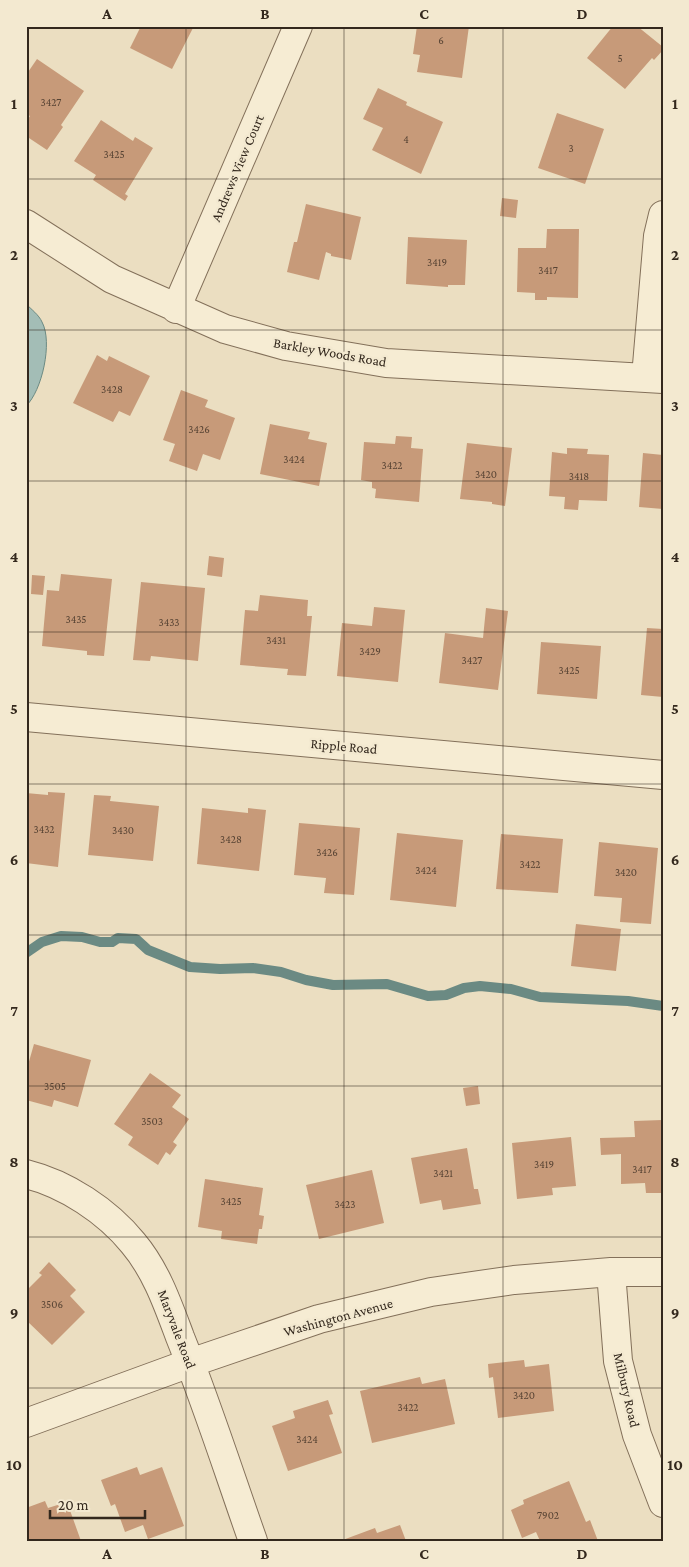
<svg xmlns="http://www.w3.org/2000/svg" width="689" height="1567" viewBox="0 0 689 1567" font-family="'Crimson Pro',serif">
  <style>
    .water { fill: #a3bdb6; stroke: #6b8a83 }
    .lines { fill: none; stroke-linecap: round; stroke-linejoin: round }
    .stream { stroke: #6b8a83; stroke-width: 10 }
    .building { fill: #c79a79 }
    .minor-casing { stroke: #83705a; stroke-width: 30 }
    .minor { stroke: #f6ecd3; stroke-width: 28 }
    .grid { fill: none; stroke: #33281d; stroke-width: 1; stroke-opacity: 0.55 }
    .labels { text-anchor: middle; stroke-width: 5; stroke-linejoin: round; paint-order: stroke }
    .number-label { font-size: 11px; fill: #584434 }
    .street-label { font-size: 14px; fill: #33281d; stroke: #f3e9d0 }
    .neatline { fill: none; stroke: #33281d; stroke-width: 2 }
    .grid-label { font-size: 16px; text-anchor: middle; font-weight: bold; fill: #33281d }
  </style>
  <rect width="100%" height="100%" fill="#ebdec1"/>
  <path class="water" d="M26,304C31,309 39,315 42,322C53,342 42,391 26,406Z"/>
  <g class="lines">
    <path class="stream" d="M26,953L42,942L61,936L82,937L100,942H112L118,938L136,939L148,950L190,967L220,969L253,968L281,972L306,980L333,985L387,984L428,996L446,995L464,988L480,986L511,989L540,997L628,1001L663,1006"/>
  </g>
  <path class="building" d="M141,26H194L172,69L130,48Z
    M417,26H469L462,78L417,72L420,55L413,54Z
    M613,26H637L663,47V50L654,60L652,58L625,89L587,58Z
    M37,59L84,91L61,125L63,127L47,150L26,136V122L30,116L26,114V75Z
    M378,88L407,102L406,105L443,122L421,174L372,150L383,128L363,119Z
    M557,113L604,129L585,184L538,168Z
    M101,120L133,141L135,137L153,148L125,194L128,196L125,201L93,180L96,175L74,161Z
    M502,198L518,200L516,218L500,216Z
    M306,204L361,217L351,260L331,256V254L326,252L319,280L287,272L294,242H297Z
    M547,229H579L578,298L547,297V300H535V293L517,292L518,248H546Z
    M408,237L467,240L465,285H448V287L406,284Z
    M97,355L107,361L109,356L150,376L130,416L119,411L113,422L73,403Z
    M181,390L208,400L205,407L235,418L220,460L203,454L197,471L169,461L175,444L163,440Z
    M270,424L310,432L308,439L327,443L319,486L260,474Z
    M396,436L412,437L411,448L423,449L419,502L375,498L376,489L372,488V482L361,480L364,442L395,444Z
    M467,443L512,448L505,506L492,504V502L460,499Z
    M567,448L588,449L587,454L609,455L607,501L579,500L578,510L564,509L565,497L549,496L552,452L567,454Z
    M643,453L663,455V509L639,507Z
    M209,556L224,558L222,577L207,575Z
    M61,574L112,579L104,656L87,655V651L42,646L47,590L59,591Z
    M32,575L45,576L43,595L31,594Z
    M141,582L205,588L198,661L151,656L150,661L133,660Z
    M260,595L308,600L307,616H312L306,676L287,675L288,669L240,665L245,610L258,611Z
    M374,607L405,610L398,682L337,676L342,623L372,626Z
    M486,608L508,611L498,690L439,683L445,633L483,638Z
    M647,628L663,629V697L641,695Z
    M541,642L601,646L597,699L537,694Z
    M48,792L65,793L58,867L26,863V793L48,795Z
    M94,795L111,796L110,801L159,806L153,861L88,855Z
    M202,808L248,813V808L266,810L259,871L197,864Z
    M299,823L360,828L354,895L324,893L326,878L294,875Z
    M397,833L463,840L456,907L390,900Z
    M501,834L563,839L558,893L496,889Z
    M599,842L658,848L651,924L620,922L622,898L594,896Z
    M576,924L621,929L616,971L571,966Z
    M34,1044L91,1060L78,1107L54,1100L52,1107L26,1100V1072Z
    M150,1073L181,1095L172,1107L189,1119L173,1142L177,1145L170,1155L166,1152L158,1165L128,1145L133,1137L114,1124Z
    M478,1086L480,1104L466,1106L463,1088Z
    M662,1120L663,1193H646L645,1183L621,1184V1154L601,1155L600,1138L635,1137L634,1121Z
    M571,1137L576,1186L552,1188L553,1195L517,1199L512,1143Z
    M467,1148L474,1189H478L481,1204L443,1210L441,1200L420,1204L411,1158Z
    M372,1170L384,1223L319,1239L306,1185Z
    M205,1179L263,1188L259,1215L264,1216L262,1229H259L257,1244L221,1239L222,1231L198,1227Z
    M49,1262L76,1290L70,1296L85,1312L52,1345L26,1320V1291L42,1275L39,1273Z
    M524,1360L525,1367L549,1364L554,1411L498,1418L493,1377L489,1378L488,1364Z
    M420,1377L422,1384L445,1379L455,1424L372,1443L360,1391Z
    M328,1400L333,1414L329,1415L342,1453L288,1471L272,1426L295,1418L293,1411Z
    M137,1467L140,1475L162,1467L184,1526L148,1539L143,1525L125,1532L115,1504L111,1506L101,1480Z
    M569,1481L586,1522L590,1520L598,1541H540L536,1532L522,1538L511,1510L524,1504L523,1500Z
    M45,1501L48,1508L67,1502L81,1541H26V1508Z
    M400,1525L406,1541H340L375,1528L377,1533Z"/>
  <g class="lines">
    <defs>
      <path id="minor" d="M26,224L112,279L225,329L286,346L386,363L663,379
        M176,309L298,26
        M646,377L658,236L663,215
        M26,717L663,775
        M26,1174C66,1184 107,1211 133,1243C156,1270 168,1305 180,1337C207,1404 229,1473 253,1541
        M611,1272L618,1361L637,1435L663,1503
        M26,1423L190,1363L319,1319L431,1292L514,1280L611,1272H663"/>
    </defs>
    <use href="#minor" class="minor-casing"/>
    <use href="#minor" class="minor"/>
  </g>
  <path class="grid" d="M186,26V1541M344,26V1541M503,26V1541M26,179H663M26,330H663M26,481H663M26,632H663M26,784H663M26,935H663M26,1086H663M26,1237H663M26,1388H663"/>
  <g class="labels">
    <g class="number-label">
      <text x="441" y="44">6</text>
      <text x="620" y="62">5</text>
      <text x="51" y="106">3427</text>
      <text x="406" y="143">4</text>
      <text x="571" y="152">3</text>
      <text x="114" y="158">3425</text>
      <text x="437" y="266">3419</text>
      <text x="548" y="274">3417</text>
      <text x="112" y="393">3428</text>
      <text x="199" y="433">3426</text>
      <text x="294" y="463">3424</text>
      <text x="392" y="469">3422</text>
      <text x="486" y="478">3420</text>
      <text x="579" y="480">3418</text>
      <text x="76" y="623">3435</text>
      <text x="169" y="626">3433</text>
      <text x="276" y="644">3431</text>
      <text x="370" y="655">3429</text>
      <text x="472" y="664">3427</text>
      <text x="569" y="674">3425</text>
      <text x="44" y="833">3432</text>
      <text x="123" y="834">3430</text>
      <text x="231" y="843">3428</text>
      <text x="327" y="856">3426</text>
      <text x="530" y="868">3422</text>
      <text x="426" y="874">3424</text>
      <text x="626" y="876">3420</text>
      <text x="55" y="1090">3505</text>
      <text x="152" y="1125">3503</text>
      <text x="544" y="1168">3419</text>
      <text x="642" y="1173">3417</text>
      <text x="443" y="1177">3421</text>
      <text x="231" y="1205">3425</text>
      <text x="345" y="1208">3423</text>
      <text x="52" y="1308">3506</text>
      <text x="524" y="1399">3420</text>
      <text x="408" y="1411">3422</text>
      <text x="307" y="1443">3424</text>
      <text x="548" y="1519">7902</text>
    </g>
    <g class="street-label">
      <text transform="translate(237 168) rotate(-67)" y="5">Andrews View Court</text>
      <text transform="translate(330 352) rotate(10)" y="5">Barkley Woods Road</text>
      <text transform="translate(344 746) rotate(5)" y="5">Ripple Road</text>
      <text transform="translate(338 1317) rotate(-15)" y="5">Washington Avenue</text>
      <text transform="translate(177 1329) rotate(69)" y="5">Maryvale Road</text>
      <text transform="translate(627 1390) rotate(77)" y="5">Milbury Road</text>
    </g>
  </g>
  <rect width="689" height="1567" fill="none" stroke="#f3e9d0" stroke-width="55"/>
  <path d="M50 1510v8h95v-8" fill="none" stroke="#33281d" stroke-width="2.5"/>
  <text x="58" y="1510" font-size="15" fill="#33281d" stroke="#f3e9d0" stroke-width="4" paint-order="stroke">20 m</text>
  <rect x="28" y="28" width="634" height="1512" class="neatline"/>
  <g class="grid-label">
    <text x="107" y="19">A</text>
    <text x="265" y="19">B</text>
    <text x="424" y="19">C</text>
    <text x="582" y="19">D</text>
    <text x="14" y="109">1</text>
    <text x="675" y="109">1</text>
    <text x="14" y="260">2</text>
    <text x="675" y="260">2</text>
    <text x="14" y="411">3</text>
    <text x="675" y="411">3</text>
    <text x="14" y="562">4</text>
    <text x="675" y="562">4</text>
    <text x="14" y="714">5</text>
    <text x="675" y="714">5</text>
    <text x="14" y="865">6</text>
    <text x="675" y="865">6</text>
    <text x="14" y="1016">7</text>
    <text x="675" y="1016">7</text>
    <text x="14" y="1167">8</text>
    <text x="675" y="1167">8</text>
    <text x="14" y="1318">9</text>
    <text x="675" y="1318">9</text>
    <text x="14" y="1470">10</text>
    <text x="675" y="1470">10</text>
    <text x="107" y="1559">A</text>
    <text x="265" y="1559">B</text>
    <text x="424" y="1559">C</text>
    <text x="582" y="1559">D</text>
  </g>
</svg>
